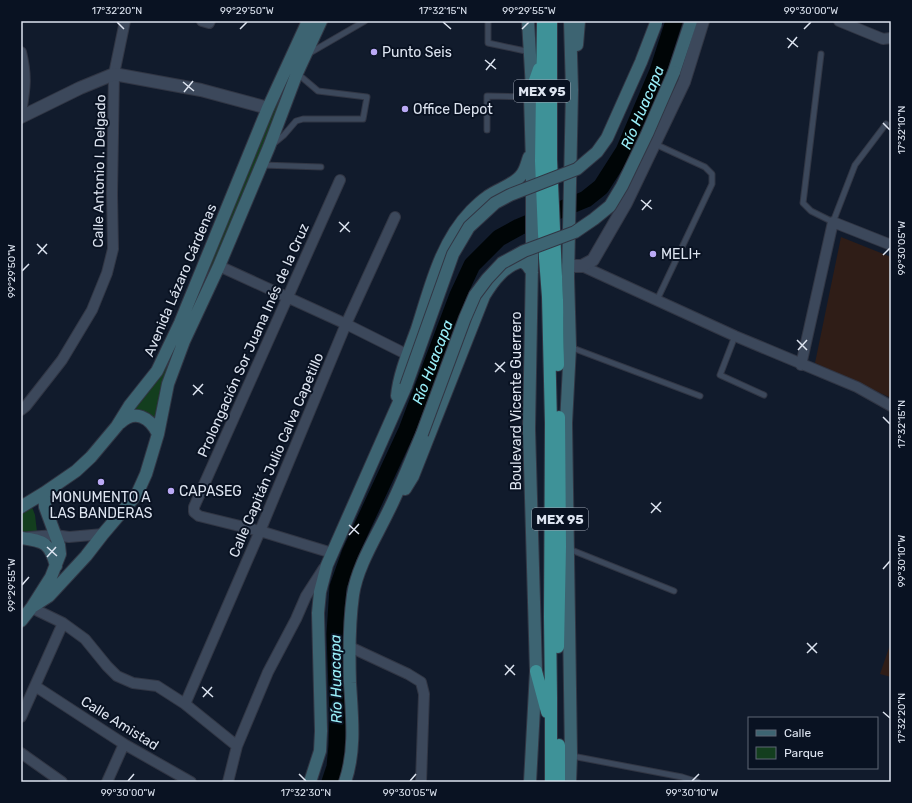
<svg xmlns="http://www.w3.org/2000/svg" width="912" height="803" viewBox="0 0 912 803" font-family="Rubik,sans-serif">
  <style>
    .education { fill: #2f1d17 }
    .green { fill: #133e1e }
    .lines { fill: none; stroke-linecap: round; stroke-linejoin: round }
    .river { stroke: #000506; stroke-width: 17 }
    .service-casing { stroke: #313644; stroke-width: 7 }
    .minor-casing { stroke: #313644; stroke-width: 12 }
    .tertiary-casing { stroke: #313644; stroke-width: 14 }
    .secondary-casing { stroke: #313644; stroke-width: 14 }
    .trunk-casing { stroke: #313644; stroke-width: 14 }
    .service { stroke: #3c485b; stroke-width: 5 }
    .minor { stroke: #3c485b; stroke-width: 10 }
    .tertiary { stroke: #3c485b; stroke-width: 12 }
    .secondary { stroke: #3d6472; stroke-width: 12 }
    .trunk { stroke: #3e9298; stroke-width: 12 }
    .secondary-bridge-casing { stroke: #313644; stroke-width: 14; stroke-linecap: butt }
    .secondary-bridge { stroke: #3d6472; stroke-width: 12 }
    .ticks { fill: none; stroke: #dde4f0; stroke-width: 1.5 }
    .poi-dot { fill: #bbaaf6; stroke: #091222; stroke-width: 1.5 }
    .labels { text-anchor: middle; stroke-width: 4; stroke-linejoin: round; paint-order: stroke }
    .shield { fill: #091222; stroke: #9da5b2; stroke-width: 1 }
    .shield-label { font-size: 13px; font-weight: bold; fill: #dde4f0 }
    .poi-label { font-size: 14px; fill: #dde4f0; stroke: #091222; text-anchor: start }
    .street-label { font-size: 14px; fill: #dde4f0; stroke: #091222 }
    .water-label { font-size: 15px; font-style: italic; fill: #9aeff9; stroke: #091222 }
    .neatline { fill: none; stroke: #dde4f0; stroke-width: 1.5 }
    .ticks-label { font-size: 10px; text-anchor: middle; fill: #dde4f0 }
  </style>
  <rect width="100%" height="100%" fill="#111b2c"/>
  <path class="education" d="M841,237L891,257V398L815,363Z
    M891,642V677L880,674Z"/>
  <path class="green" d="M314,21H316L155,421L132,412L152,386L275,106Z
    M32,507L35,515L37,532L21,535V514Z"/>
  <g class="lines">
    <path class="river" id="s1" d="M330,782L335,767L337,746L338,715L335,634L338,587L350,553L407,430L458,295L472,265L499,238L519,227L586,199L601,187L624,151L658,71L674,21"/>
    <defs>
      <path id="service" d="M488,21V43L530,52
        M308,54L365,21
        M821,54L803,203L811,211L833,222L855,165L886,124
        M487,130V96L529,97
        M273,144L284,135L296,121L303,119H363L367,97L318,91L298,74
        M655,144L705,167L712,174V184L657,300
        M262,165L321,167
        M735,336L720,375L764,395
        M570,347L700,396
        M569,549L674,591
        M572,756L682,777L698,782"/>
      <path id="minor" d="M202,21L209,23L210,21
        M839,21L883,39L891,38
        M21,52C27,77 25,88 21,113
        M219,266L346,324L408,355
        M582,266L735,336L857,387L891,406
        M801,365L833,222L891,245
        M21,410L26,406L62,360L92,310L107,273L113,249L112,194L114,74L125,21
        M29,537L55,535L69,537L103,534
        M332,553L260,531L199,516L194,512V507L340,180
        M32,608L63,623L85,639L107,666L117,676L133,683L157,686L185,704L237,746
        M350,647L408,674L421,682L424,694L421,782
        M35,686L124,744L191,782
        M185,704L260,531L346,324L395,217
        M21,717L63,623
        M21,753L62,782
        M107,782L124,744
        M228,782L237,746L268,672L296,619L306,596L324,568"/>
      <path id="tertiary" d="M21,117L80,88L114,74L201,90L268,108
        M568,266H582L593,260L626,203L684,82L703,21"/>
      <path id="secondary" d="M528,21L532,89L530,97L532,162V263L529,429L536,671L530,782
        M570,21L572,90L568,277L570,347L566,423L571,755L570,782
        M577,45L579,21
        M674,72L691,21
        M397,396C399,374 409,351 417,329C430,289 440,243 471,211C476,206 481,201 487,197C497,189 515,185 522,174C526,169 527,162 529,157
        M120,423C135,409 150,417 158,434
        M405,489L413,476L484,296C493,281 504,266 522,261L527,265L532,272
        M21,507L44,493L76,471L91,457L117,426L130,405L157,371L180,323L268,108L308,21
        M22,538C44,541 50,543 56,566
        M32,607L49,596L86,556L103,534L137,494L146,474L158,434L168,384L184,341L219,266L269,147L297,73L321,21
        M21,621L32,607L51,577L60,554L59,545L45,507L44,493
        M310,782L320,751L321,731L318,613L320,592L327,565L406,386
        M345,782C356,750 352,716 350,683C349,654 349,624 353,595C357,567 376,537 388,512C401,486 411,460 422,434"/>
      <path id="trunk" d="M543,21L541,161L545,258L548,297L551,423L550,617L551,697V782
        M551,21V159L557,300L558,365
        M532,89L539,69
        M558,647L560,546L559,417
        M536,671L547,712
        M559,745V782"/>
    </defs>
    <use href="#service" class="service-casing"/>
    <use href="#minor" class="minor-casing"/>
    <use href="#tertiary" class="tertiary-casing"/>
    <use href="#secondary" class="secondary-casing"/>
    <use href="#trunk" class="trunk-casing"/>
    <use href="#service" class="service"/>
    <use href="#minor" class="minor"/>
    <use href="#tertiary" class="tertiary"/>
    <use href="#secondary" class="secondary"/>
    <use href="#trunk" class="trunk"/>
    <defs>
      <path id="secondary-bridge" d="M406,386L453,254L469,227L495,203L510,195L577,169L597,152L607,138L641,62L656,23
        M422,434L465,318L475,295L487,279L502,263L524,251L575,232L594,219L610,206L622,186L647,134L674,72"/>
    </defs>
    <use href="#secondary-bridge" class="secondary-bridge-casing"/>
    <use href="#secondary-bridge" class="secondary-bridge"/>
  </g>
  <path class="ticks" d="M117,22L124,29M443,22L451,29M240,29L247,22M522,29L529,22M804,29L811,22M787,38L798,47M788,48L797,37M485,60L496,69M486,70L495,59M183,82L194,91M184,92L193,81M883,123L890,130M641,200L652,209M642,210L651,200M339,222L350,232M340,232L349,222M37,244L47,254M38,254L47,244M883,255L890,248M22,271L29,264M797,340L807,350M798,350L807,340M495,363L505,372M495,372L505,362M193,385L203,394M193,395L203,384M883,417L890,424M651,503L661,512M651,513L661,502M349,525L359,534M349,535L359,524M47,547L57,556M47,557L56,547M883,569L890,561M22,585L29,577M807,643L817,653M807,653L817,643M505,665L515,675M505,675L514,665M202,687L213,697M203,697L212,687M883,712L890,718M299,774L306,781M128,781L134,774M410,781L416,774M692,781L699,774"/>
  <g class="poi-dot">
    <circle cx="374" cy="52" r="4"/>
    <circle cx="405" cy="109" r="4"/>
    <circle cx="653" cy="254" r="4"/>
    <circle cx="101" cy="482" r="4"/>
    <circle cx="171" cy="491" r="4"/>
  </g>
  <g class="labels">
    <g class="shield">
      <rect x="514" y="80" width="56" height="22" rx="3"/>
      <rect x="532" y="508" width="56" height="22" rx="3"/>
    </g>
    <g class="shield-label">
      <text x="542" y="96">MEX 95</text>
      <text x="560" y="524">MEX 95</text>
    </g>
    <g class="poi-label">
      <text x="382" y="57">Punto Seis</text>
      <text x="413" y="114">Office Depot</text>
      <text x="661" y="259">MELI+</text>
      <text x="179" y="496">CAPASEG</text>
      <text x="101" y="502" text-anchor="middle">MONUMENTO A<tspan x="101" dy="16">LAS BANDERAS</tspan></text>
    </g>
    <g class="street-label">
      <text transform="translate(99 171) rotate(-89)" y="5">Calle Antonio I. Delgado</text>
      <text transform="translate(180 280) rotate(-67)" y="5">Avenida Lázaro Cárdenas</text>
      <text transform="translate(253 340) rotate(-66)" y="5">Prolongación Sor Juana Inés de la Cruz</text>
      <text transform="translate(516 401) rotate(-90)" y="5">Boulevard Vicente Guerrero</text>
      <text transform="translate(276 455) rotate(-67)" y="5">Calle Capitán Julio Calva Capetillo</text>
      <text transform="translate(120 723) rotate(32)" y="5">Calle Amistad</text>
    </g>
    <g class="water-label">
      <text dy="5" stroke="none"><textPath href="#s1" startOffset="788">Río Huacapa</textPath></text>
      <text dy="5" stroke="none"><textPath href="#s1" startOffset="440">Río Huacapa</textPath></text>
      <text transform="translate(336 679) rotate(-91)" y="5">Río Huacapa</text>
    </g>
  </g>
  <rect width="912" height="803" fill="none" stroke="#091222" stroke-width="44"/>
  <rect x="748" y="717" width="130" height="52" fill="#091222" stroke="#5e6674"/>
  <rect x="756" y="730" width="20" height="6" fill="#3d6472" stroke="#5e6674"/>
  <text x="784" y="737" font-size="12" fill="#dde4f0">Calle</text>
  <rect x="756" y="747" width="20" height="12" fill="#133e1e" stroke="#5e6674"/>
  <text x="784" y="757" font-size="12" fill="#dde4f0">Parque</text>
  <rect x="22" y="22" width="868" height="759" class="neatline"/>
  <g class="ticks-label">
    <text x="117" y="14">17°32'20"N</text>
    <text x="247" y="14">99°29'50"W</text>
    <text x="443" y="14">17°32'15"N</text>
    <text x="529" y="14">99°29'55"W</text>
    <text x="811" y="14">99°30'00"W</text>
    <text transform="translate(901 130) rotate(-90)" y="4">17°32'10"N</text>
    <text transform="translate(901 248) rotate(-90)" y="4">99°30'05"W</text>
    <text transform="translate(11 271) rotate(-90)" y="4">99°29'50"W</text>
    <text transform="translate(901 424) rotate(-90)" y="4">17°32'15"N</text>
    <text transform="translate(901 561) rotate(-90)" y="4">99°30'10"W</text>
    <text transform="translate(11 585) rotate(-90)" y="4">99°29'55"W</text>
    <text transform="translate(901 718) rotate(-90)" y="4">17°32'20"N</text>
    <text x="128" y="796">99°30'00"W</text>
    <text x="306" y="796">17°32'30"N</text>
    <text x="410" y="796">99°30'05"W</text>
    <text x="692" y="796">99°30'10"W</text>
  </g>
</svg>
